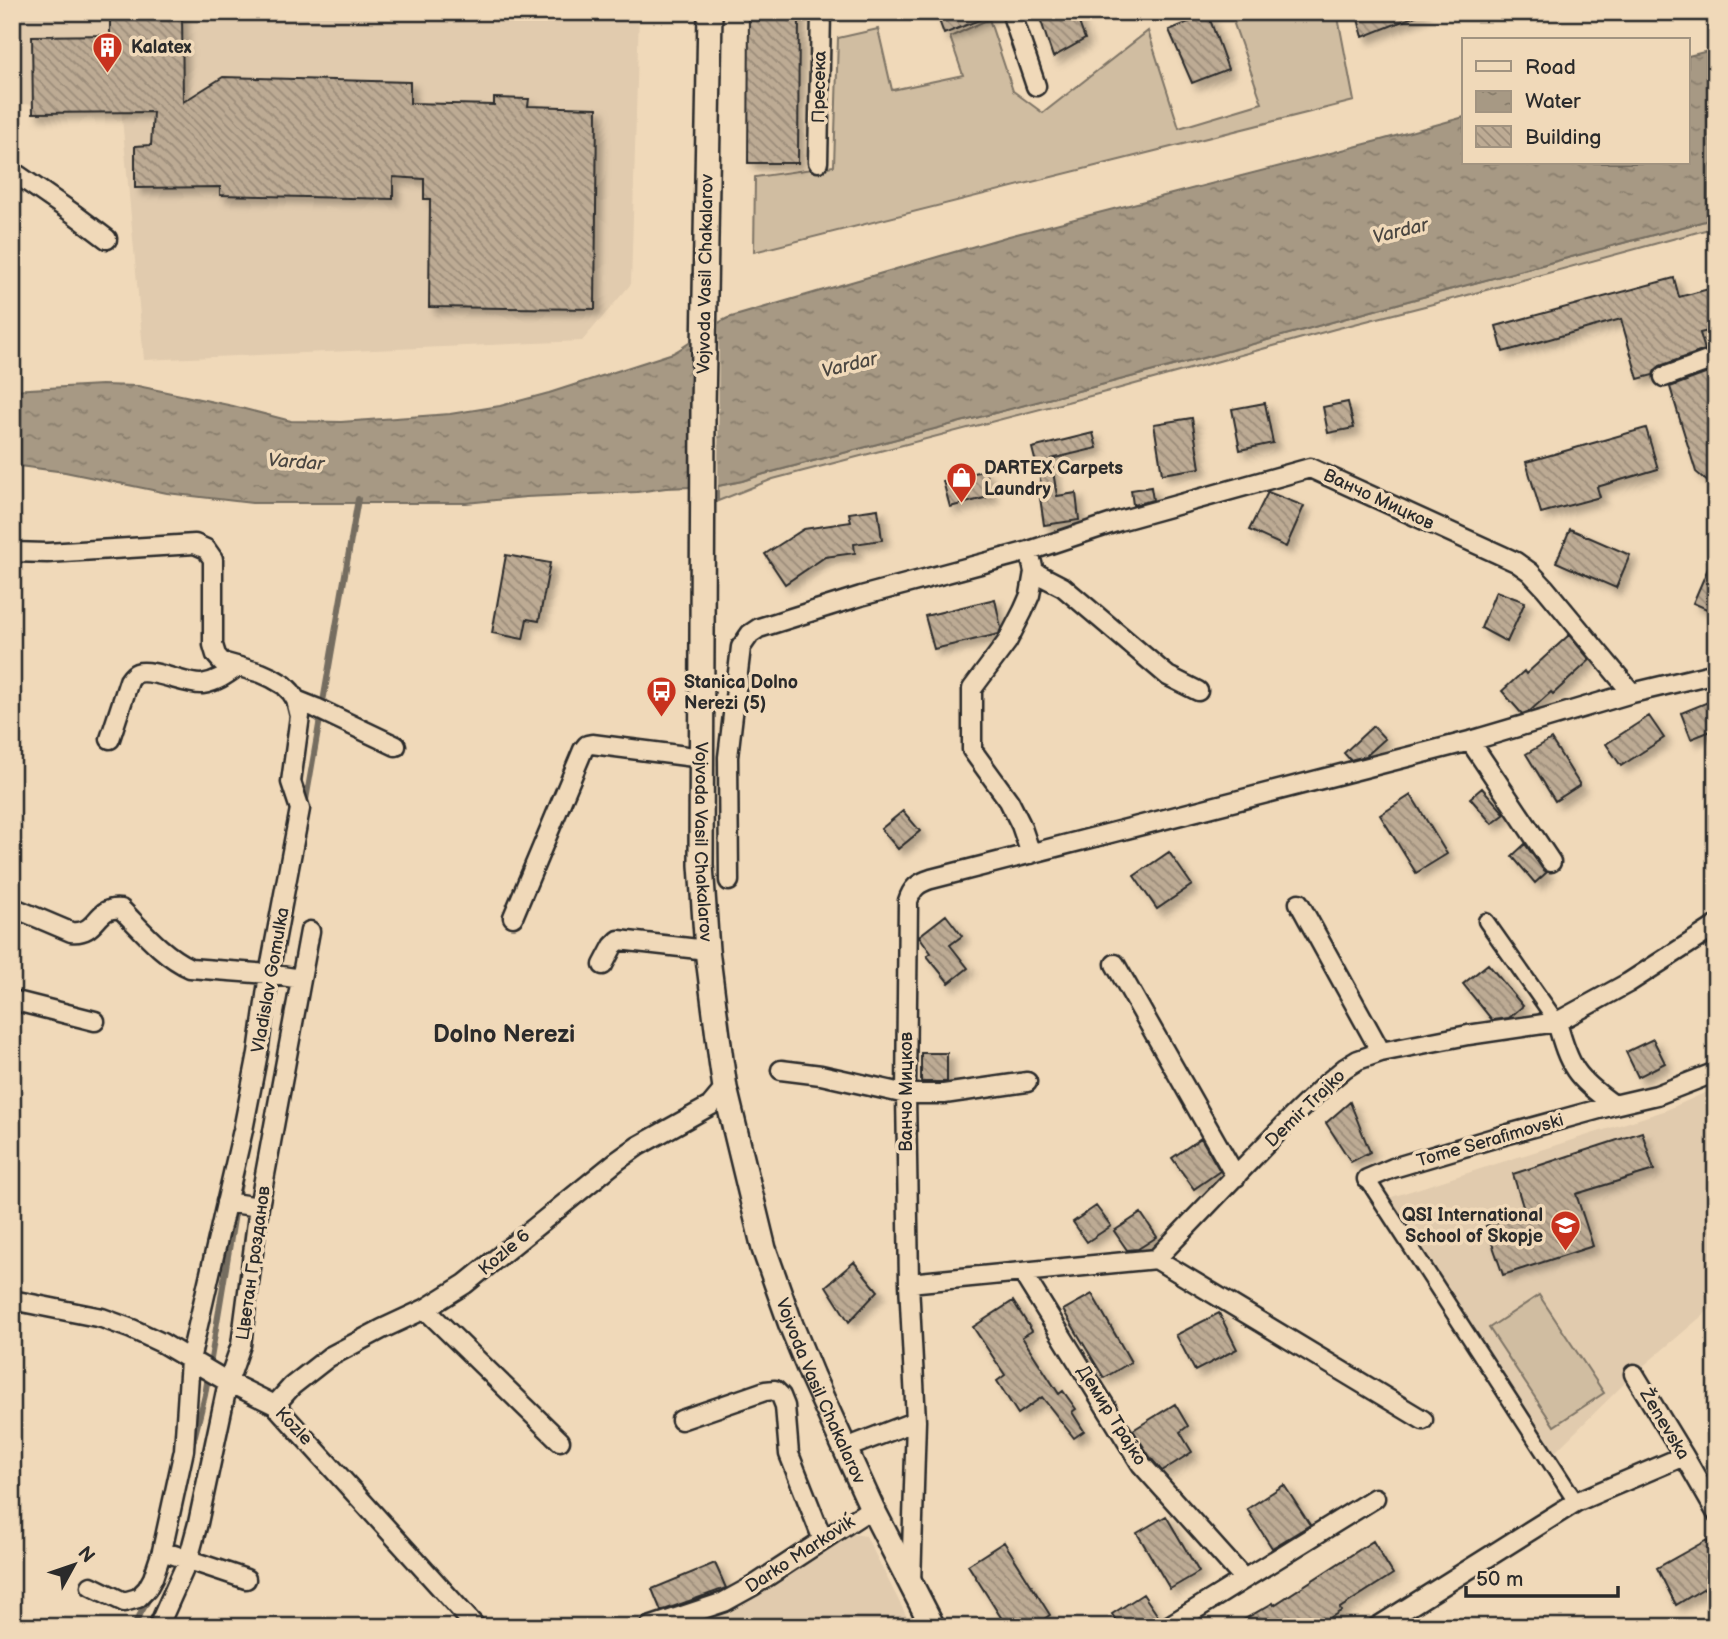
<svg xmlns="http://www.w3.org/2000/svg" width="1728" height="1639" viewBox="0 0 1728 1639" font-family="'Balsamiq Sans',sans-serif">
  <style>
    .built { fill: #e1cbae }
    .grass { fill: #d0bda1; stroke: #7e7466; stroke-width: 2 }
    .water { fill: url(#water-ripples); stroke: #756d60; stroke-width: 2 }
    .pier { fill: #f0d9b9 }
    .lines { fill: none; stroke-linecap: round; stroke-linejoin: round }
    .stream { stroke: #756d60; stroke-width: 6 }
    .building { fill: url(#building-back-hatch); stroke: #2b2b2b; stroke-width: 2; filter: url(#shadow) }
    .pedestrian-casing { stroke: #2b2b2b; stroke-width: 19 }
    .minor-casing { stroke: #2b2b2b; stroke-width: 23 }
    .tertiary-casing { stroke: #2b2b2b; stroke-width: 28 }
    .pedestrian { stroke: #f0d9b9; stroke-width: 14 }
    .minor { stroke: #f0d9b9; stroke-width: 18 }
    .tertiary { stroke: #f0d9b9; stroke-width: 23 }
    .labels { text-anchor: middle; stroke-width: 7; stroke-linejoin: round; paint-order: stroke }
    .poi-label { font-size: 18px; font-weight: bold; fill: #2b2b2b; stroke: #f0d9b9; text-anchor: start }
    .street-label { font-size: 18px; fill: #2b2b2b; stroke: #f0d9b9 }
    .water-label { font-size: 19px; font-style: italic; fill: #4a4641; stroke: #f0d9b9 }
    .district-label { font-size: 24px; font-weight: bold; fill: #2b2b2b; stroke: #f0d9b9 }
  </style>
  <defs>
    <pattern id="water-ripples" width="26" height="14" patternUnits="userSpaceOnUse" patternTransform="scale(1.75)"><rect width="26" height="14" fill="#a79984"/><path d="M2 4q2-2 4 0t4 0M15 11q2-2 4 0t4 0" fill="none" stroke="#887d6c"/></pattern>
    <pattern id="building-back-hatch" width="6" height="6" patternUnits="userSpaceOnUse" patternTransform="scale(1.75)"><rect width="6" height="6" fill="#bdab94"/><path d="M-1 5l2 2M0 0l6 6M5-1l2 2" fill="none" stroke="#9a8b79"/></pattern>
    <filter id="shadow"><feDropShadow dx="6" dy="6" stdDeviation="3.5" flood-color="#0004"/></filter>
  </defs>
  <rect width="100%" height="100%" fill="#f0d9b9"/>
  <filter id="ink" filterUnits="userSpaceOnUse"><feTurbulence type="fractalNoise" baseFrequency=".0143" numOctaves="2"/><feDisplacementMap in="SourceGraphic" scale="14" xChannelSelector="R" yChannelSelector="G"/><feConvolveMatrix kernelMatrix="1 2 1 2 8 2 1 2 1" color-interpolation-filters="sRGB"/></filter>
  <g filter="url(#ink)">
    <path class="built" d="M12,12L639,13L631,284L582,341L144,360L121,107L12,104Z
      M1716,1088V1304L1634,1374L1553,1454L1382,1200L1664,1111Z
      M853,1534L866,1536L912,1627H685L726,1612L766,1591L811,1560Z"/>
    <path class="grass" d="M1241,12H1337L1354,101L754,252L755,177L834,166L838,38L878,29L892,90L963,75L950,37L989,19L1013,91L1043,113L1148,31L1179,128L1262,103L1234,24Z
      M1716,218V227L1687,235L1464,296L1335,329L1117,389L773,479L718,501V486L742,481L764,474L1199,359L1404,302Z
      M1539,1295L1604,1393L1554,1426L1489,1328Z"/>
    <path class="water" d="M1716,49V218L1404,302L1199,359L764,474L742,481L718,486L666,488L637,492L526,497L466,503H252L167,493L65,472L12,465V390L101,385L138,386L233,406L291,421L341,422L450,414L500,406L549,393L673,353C692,343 708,327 728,318L1009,236L1381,140L1464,117V163H1688V56Z"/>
    <path class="pier" d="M719,318L718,490L689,491L690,339L709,324Z"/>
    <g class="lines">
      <path class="stream" d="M305,806L358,499
        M192,1447L205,1395L243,1165
        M133,1627L151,1595"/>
    </g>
    <path class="building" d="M110,12H182L183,102L223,77L410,82V103L494,105V98L529,99L528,106L597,108L595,309L429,307L430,199H424V179L393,177V199L220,195V187L135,188V146L151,145L153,112L33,113L32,36L110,35Z
      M749,12H799L798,163H748Z
      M936,12H996L997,13L944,34Z
      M1038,12H1075L1085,39L1053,57Z
      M1356,12H1423V13L1363,37Z
      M1208,14L1228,69L1192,83L1169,30Z
      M1674,278L1679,297L1716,287V329L1700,333L1705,350L1660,366L1655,370L1653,375L1638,379L1621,319L1503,352L1496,326Z
      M1708,373L1716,399V489L1696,472L1670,387Z
      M1348,402L1354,428L1328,433L1323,407Z
      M1265,403L1273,443L1240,450L1232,409Z
      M1192,418L1200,468L1162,474L1154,424Z
      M1646,428L1658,469L1597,487L1600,497L1541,513L1526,462Z
      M1093,433L1097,448L1051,459L1057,496L1076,493L1079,520L1044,525L1038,484L1041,483L1032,448Z
      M985,470L992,496L950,507L943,481Z
      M1151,487L1153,500L1133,505L1131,490Z
      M1268,492L1304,506L1286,547L1249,530Z
      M878,509L882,540L854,544L855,553L825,557L785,584L765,554L804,529L851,522L849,513Z
      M1570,529L1630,555L1616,588L1556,562Z
      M1716,550V613L1693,603Z
      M506,555L550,563L539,621L527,619L523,639L492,633Z
      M1496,591L1525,602L1507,642L1481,628Z
      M995,599L1001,628L999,634L934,649L925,616Z
      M1569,635L1590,660L1553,694L1551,692L1530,711L1522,714L1502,691L1524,671L1526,674Z
      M1708,702L1716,722V729L1691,739L1681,713Z
      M1649,716L1664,738L1621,766L1606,744Z
      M1373,726L1385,739L1366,756L1350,760L1344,753Z
      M1551,739L1580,785L1555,801L1526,754Z
      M1482,788L1505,814L1492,824L1470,798Z
      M1411,795L1447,854L1416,873L1380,815Z
      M903,811L920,831L898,849L881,829Z
      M1525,844L1542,868L1547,872L1535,883L1512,856Z
      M1169,852L1192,885L1157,909L1134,876Z
      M946,915L962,936L950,945L968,968L949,983L927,956L931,953L919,936Z
      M1488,964L1523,1006L1509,1018L1492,1020L1463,984Z
      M1653,1039L1665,1063L1638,1077L1626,1052Z
      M921,1053H947V1082H921Z
      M1350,1102L1370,1152L1351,1162L1326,1123Z
      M1642,1132L1654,1170L1576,1194L1593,1246L1503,1275L1486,1226L1525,1213L1513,1174Z
      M1201,1138L1220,1171L1194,1189L1172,1158Z
      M1096,1206L1111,1226L1087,1242L1073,1222Z
      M1141,1213L1157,1237L1138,1249L1127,1250L1114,1231Z
      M854,1262L878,1291L849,1322L826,1286Z
      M1092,1294L1131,1362L1104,1378L1063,1310Z
      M1013,1301L1032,1331L1022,1337L1059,1394L1063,1391L1076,1409L1072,1412L1084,1431L1074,1438L1042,1397L1018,1414L997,1381L1005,1375L973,1327Z
      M1219,1313L1237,1349L1195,1371L1176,1335Z
      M1175,1404L1188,1426L1180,1432L1192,1452L1162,1471L1150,1457L1133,1430Z
      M1284,1485L1310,1525L1272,1548L1247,1509Z
      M1166,1516L1199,1572L1170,1589L1137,1533Z
      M1707,1540L1716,1557V1581L1676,1605L1657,1568Z
      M1373,1541L1393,1574L1340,1608L1341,1611L1315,1627H1231L1273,1603L1274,1605Z
      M1004,1542L1050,1615L1032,1627H1007L968,1565Z
      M715,1563L726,1588L661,1611L652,1589Z
      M1143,1594L1160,1619L1156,1627H1120L1112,1614Z"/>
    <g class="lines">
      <defs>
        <path id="pedestrian" d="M1486,921L1557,1022
          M1367,1179L1576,1502"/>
        <path id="minor" d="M1011,12L1036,86
          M818,162L821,12
          M12,171L74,214L107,239
          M1664,377L1716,358
          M12,552L47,553L195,544L206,549L213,559V645L216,655L222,662L261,673L272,678L284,685L291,692L296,700L300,716L291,782L300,809L269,974L258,1053L243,1130L190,1360L184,1450L162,1551L153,1578L147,1589L138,1598L124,1602L91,1586
          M1032,563L1034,572L1063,587L1168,676L1198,691
          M296,700L316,708L396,746
          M110,739L129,681C131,678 134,674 137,673C152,668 186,685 202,684C216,682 226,675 237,667
          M1470,741L1551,862
          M1031,854L1021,825L1009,801L972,750V689L1007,642L1023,611L1030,595L1034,572
          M729,881L728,757L741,647L750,634L759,628L861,596L1029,551L1119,521L1310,468L1516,562L1530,572L1545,588L1632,693
          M1299,903L1381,1052
          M12,907L71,932C99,935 95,905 121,909C142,930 163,956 190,968L269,974L301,979
          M513,917L583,750L587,745L592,744L702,758
          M1115,964L1236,1177
          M603,965L613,946L619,940L707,950
          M12,1000L95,1021
          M1557,1022C1569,1067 1576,1078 1614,1105L1657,1095L1716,1072
          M781,1070L821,1075L906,1094H944L1027,1082
          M1367,1179L1393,1168L1494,1138L1614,1105
          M226,1202L259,1207
          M1156,1259L1423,1420
          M1022,1272L1141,1464L1244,1579
          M909,1283L1156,1259L1292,1117L1327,1083L1345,1068L1358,1060L1381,1052L1468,1035L1557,1022L1628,983L1716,926
          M12,1300L102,1318L132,1329L162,1343L228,1382L275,1405L476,1627
          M425,1309L560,1441
          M1634,1374L1684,1456L1716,1512
          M275,1405L292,1386L329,1357L382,1329L425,1309L465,1284L617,1161L638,1146L710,1106L725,1088
          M681,1420L765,1391L775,1390L781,1396L785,1406L789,1454L823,1540
          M846,1448L916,1421
          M162,1551L246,1579
          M911,1584L916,1421L909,1283L906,1094L908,901C912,888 918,883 931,879L1470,741L1632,693L1716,673
          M158,1627L188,1560L198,1523L228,1382L241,1345L259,1207L310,931
          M649,1627L724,1602L753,1586L872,1508
          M1167,1627L1375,1498
          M1377,1627L1576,1502L1684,1456"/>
        <g id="tertiary">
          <path id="s1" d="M710,12L703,408L701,865L707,950L721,1060L725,1088L764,1249L791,1325L812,1376L872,1508L933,1627"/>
        </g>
      </defs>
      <use href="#pedestrian" class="pedestrian-casing"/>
      <use href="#minor" class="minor-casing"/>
      <use href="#tertiary" class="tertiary-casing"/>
      <use href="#pedestrian" class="pedestrian"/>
      <use href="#minor" class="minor"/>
      <use href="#tertiary" class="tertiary"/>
    </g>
  </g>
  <defs>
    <symbol id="building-pin" viewBox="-11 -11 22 30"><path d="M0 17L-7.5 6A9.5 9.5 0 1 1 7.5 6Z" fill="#c8321e" stroke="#f0d9b9"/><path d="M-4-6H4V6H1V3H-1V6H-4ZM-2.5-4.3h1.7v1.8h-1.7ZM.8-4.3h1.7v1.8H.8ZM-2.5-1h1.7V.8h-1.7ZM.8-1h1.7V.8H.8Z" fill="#fff"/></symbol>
    <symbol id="shop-pin" viewBox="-11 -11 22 30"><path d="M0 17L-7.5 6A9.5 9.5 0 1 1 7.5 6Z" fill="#c8321e" stroke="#f0d9b9"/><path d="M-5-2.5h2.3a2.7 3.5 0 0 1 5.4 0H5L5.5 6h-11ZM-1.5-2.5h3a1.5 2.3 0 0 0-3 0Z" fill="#fff"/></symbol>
    <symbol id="bus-pin" viewBox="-11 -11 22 30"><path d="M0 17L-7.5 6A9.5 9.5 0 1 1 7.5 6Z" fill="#c8321e" stroke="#f0d9b9"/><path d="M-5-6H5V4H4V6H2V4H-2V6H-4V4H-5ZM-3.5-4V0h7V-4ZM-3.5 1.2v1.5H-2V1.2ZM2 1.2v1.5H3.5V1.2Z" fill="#fff"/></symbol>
    <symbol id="school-pin" viewBox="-11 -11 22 30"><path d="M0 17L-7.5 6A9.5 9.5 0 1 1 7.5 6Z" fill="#c8321e" stroke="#f0d9b9"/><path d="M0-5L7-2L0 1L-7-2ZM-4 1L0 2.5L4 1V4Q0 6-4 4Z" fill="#fff"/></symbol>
  </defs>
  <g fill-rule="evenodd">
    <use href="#building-pin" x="90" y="30" width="35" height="47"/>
    <use href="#shop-pin" x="944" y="460" width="35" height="47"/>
    <use href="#bus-pin" x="644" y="674" width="35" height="47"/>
    <use href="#school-pin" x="1548" y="1208" width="35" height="47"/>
  </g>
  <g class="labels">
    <g class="poi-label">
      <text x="131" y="53">Kalatex</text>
      <text x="984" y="474">DARTEX Carpets<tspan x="984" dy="21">Laundry</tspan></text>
      <text x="684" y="688">Stanica Dolno<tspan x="684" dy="21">Nerezi (5)</tspan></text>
      <text x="1543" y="1221" text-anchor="end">QSI International<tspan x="1543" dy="21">School of Skopje</tspan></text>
    </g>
    <g class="street-label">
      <text transform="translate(819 87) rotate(-89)" y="6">Пресека</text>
      <text transform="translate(705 274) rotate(-89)" y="6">Vojvoda Vasil Chakalarov</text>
      <text transform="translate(1379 499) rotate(25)" y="6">Ванчо Мицков</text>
      <text dy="6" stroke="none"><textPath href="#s1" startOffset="830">Vojvoda Vasil Chakalarov</textPath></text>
      <text transform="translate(270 980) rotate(-80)" y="6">Vladislav Gomulka</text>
      <text transform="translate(906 1092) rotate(-90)" y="6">Ванчо Мицков</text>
      <text transform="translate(1305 1108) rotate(-44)" y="6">Demir Trajko</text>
      <text transform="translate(1490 1140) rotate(-16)" y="6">Tome Serafimovski</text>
      <text transform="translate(504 1252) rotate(-40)" y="6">Kozle 6</text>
      <text transform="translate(253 1263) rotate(-82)" y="6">Цветан Грозданов</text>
      <text dy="6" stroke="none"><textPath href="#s1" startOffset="1396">Vojvoda Vasil Chakalarov</textPath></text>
      <text transform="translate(1112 1415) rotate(58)" y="6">Демир Трајко</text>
      <text transform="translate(1665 1424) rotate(59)" y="6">Ženevska</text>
      <text transform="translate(294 1426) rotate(46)" y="6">Kozle</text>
      <text transform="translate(800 1554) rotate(-33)" y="6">Darko Markoviḱ</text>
    </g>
    <g class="water-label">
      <text transform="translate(1400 230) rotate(-14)" y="7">Vardar</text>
      <text transform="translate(849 364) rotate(-14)" y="7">Vardar</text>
      <text transform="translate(296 461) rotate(4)" y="7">Vardar</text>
    </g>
    <g class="district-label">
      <text x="504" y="1042">Dolno Nerezi</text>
    </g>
  </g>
  <rect width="1728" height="1639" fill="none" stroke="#f0d9b9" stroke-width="42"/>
  <rect x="21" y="21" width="1686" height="1597" fill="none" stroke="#2b2b2b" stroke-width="2.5" filter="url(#ink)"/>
  <rect x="1462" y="38" width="228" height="126" fill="#f0d9b9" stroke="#a19380" stroke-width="2"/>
  <rect x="1476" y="61" width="35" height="10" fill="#f0d9b9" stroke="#a19380" stroke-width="2"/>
  <text x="1525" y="74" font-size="21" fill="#2b2b2b">Road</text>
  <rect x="1476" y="91" width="35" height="21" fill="url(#water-ripples)" stroke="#a19380" stroke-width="2"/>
  <text x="1525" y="108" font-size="21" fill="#2b2b2b">Water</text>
  <rect x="1476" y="126" width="35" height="21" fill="url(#building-back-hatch)" stroke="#a19380" stroke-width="2"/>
  <text x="1525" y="144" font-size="21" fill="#2b2b2b">Building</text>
  <g transform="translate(74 1565) rotate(50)" stroke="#f0d9b9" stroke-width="5" paint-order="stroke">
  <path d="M0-5L12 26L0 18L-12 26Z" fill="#2b2b2b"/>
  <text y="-10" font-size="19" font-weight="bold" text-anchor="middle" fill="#2b2b2b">N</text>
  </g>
  <path d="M1466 1586v10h152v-10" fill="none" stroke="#2b2b2b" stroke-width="3.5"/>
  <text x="1476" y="1586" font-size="21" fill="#2b2b2b" stroke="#f0d9b9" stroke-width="5" paint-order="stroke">50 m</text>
</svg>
